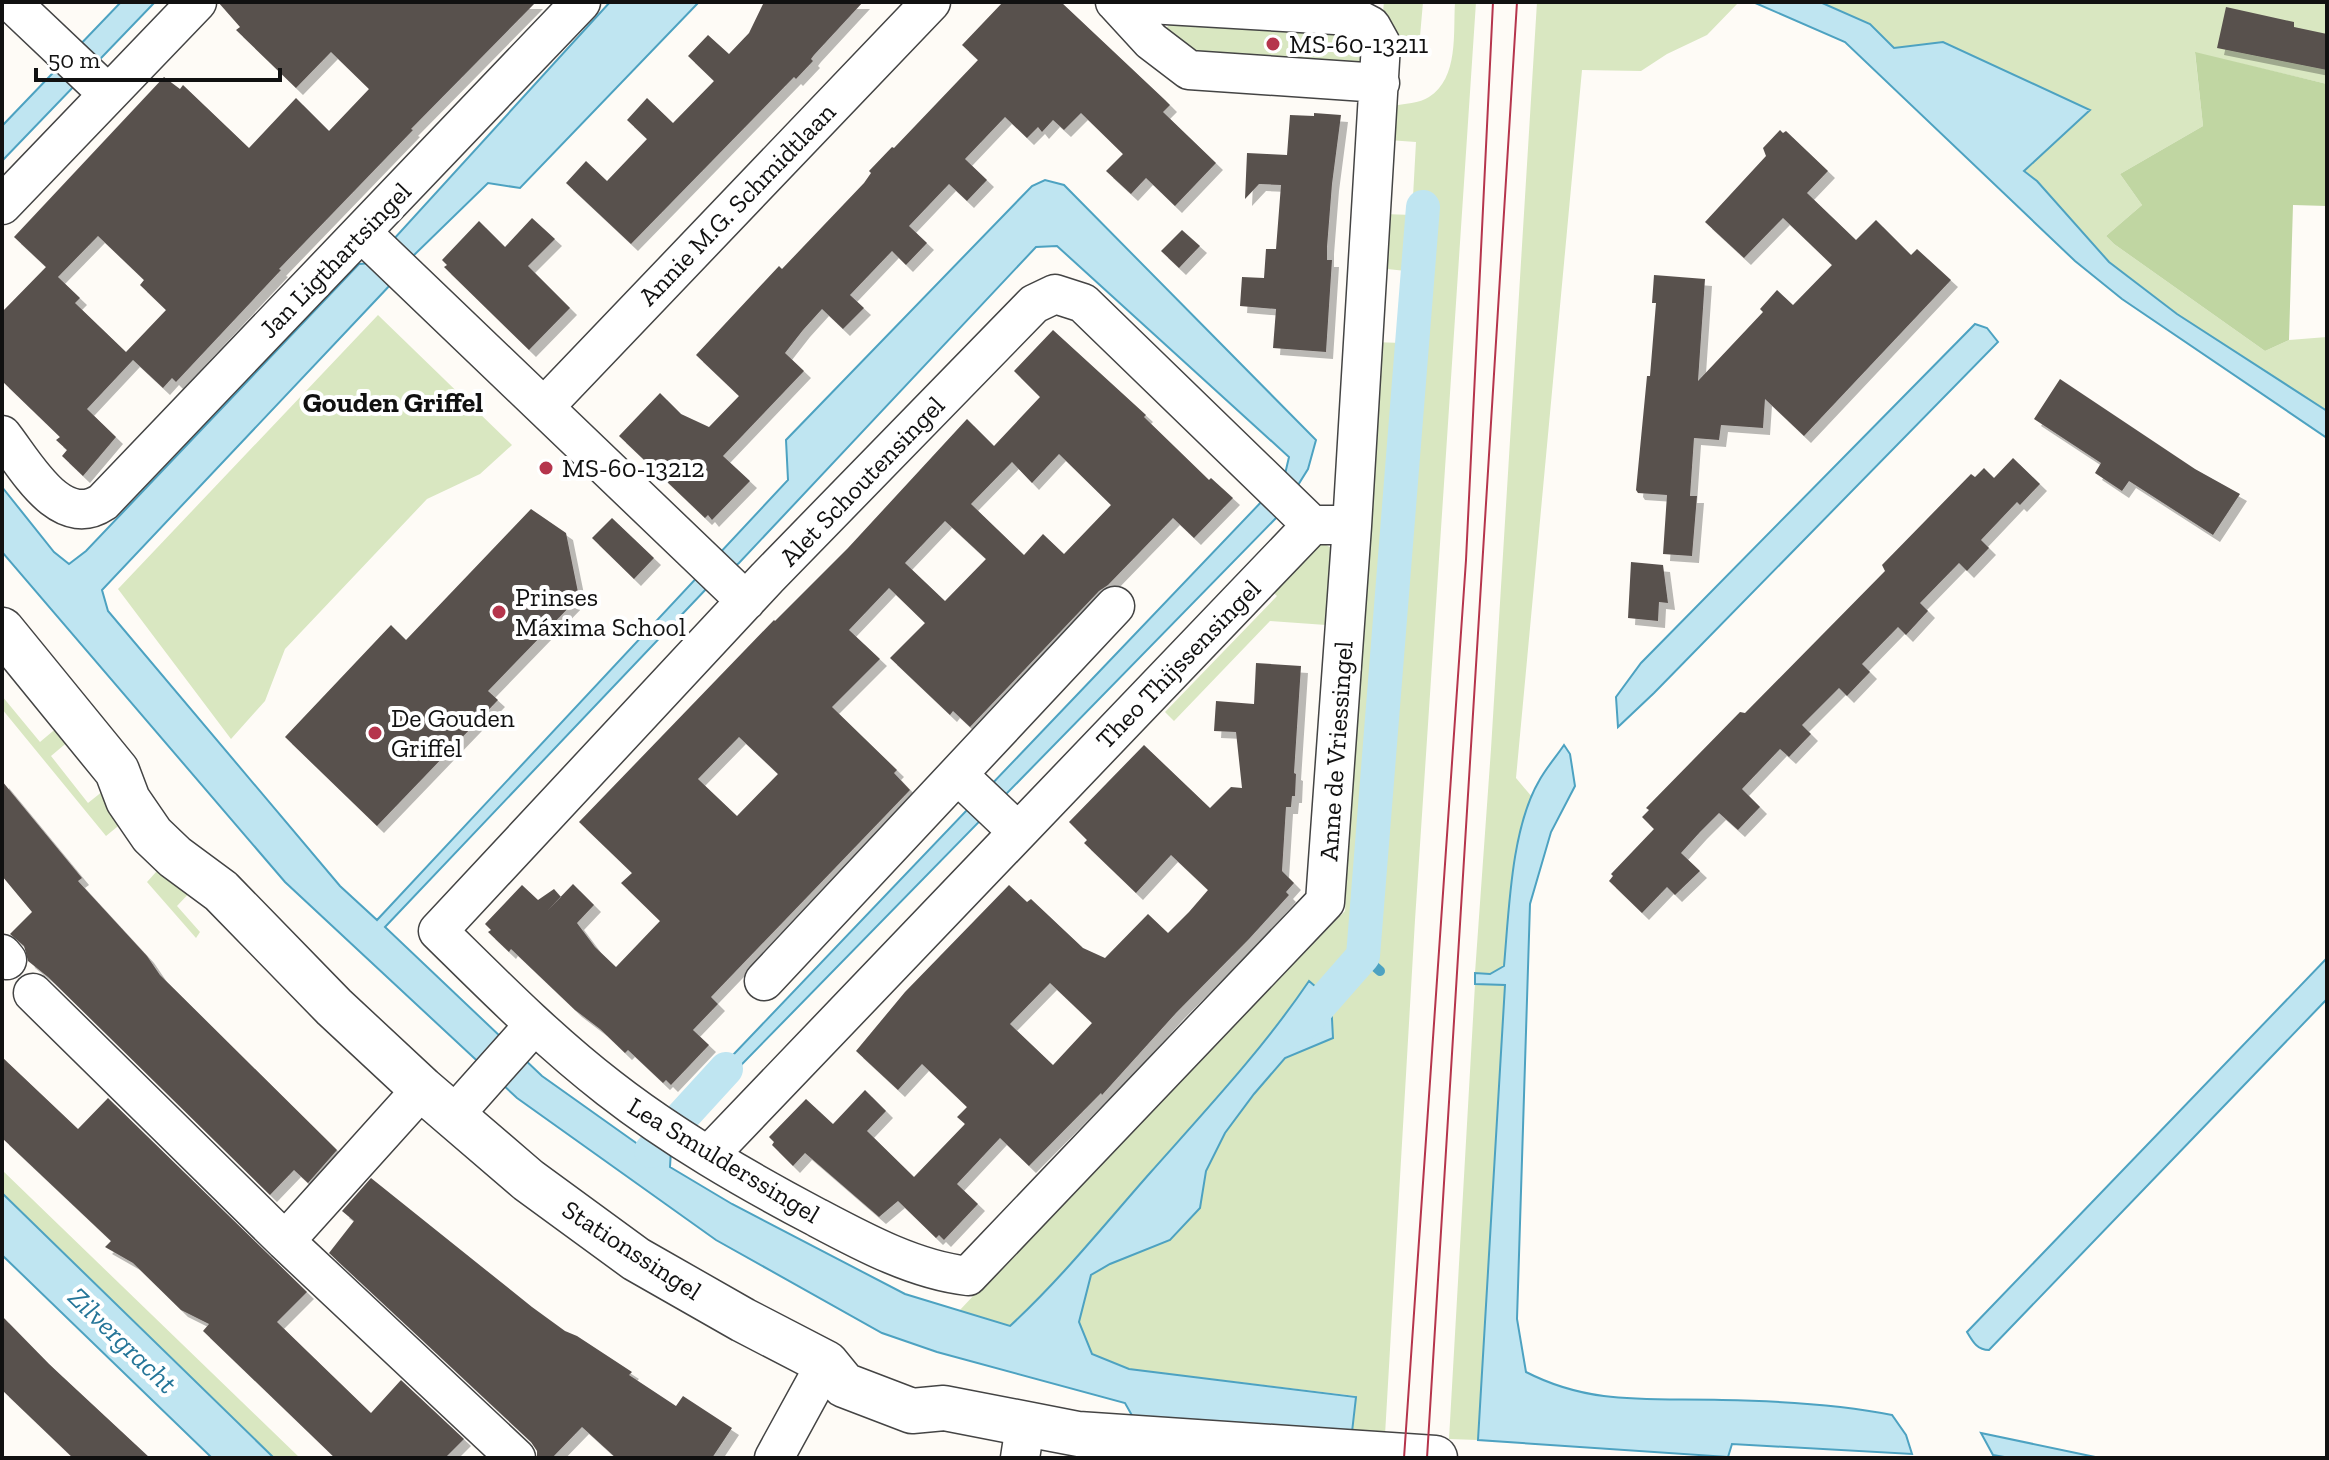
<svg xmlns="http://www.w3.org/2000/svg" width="2329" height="1460" viewBox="0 0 2329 1460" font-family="'Zilla Slab',serif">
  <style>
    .green { fill: #d9e7c1 }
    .forest { fill: #c0d6a2 }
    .water { fill: #bfe5f1; stroke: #4da2c1; stroke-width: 2 }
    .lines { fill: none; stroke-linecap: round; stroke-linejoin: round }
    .stream { stroke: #4da2c1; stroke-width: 10 }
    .canal { stroke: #bfe5f1; stroke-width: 34 }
    .building { fill: #59514e; fill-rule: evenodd; filter: url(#shadow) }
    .minor-casing { stroke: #444; stroke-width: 41 }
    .tertiary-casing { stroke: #444; stroke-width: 47 }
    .minor { stroke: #fff; stroke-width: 38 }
    .tertiary { stroke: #fff; stroke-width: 44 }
    .tram { stroke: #b5354c; stroke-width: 2 }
    .poi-dot { fill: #b5354c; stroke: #fff; stroke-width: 3 }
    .labels { text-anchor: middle; stroke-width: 8; stroke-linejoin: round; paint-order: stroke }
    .poi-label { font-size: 26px; fill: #111; stroke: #fff; text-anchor: start }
    .street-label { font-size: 26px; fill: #111; stroke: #fff }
    .neighbourhood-label { font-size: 28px; font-weight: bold; fill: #111; stroke: #fff }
    .water-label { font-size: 28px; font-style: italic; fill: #257598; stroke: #fff }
  </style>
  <defs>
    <filter id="shadow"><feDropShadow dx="7" dy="7" stdDeviation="0" flood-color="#0004"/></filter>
  </defs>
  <rect width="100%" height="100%" fill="#fefbf6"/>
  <path class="green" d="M1384,2H1423L1419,48L1414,57L1397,55L1382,21Z
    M1455,2H1476L1415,920L1385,1435L1352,1432L1356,1396L1129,1369L959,1311L975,1294L982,1281L1345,911L1374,342L1402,343L1406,271L1378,268L1384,214L1412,215L1416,142L1388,140L1392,106C1404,104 1420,103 1429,97C1459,78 1453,33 1455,2Z
    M1537,2H1739L1707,35L1667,54L1641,71L1582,70L1516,778L1532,797C1513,852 1509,908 1504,966L1490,974L1475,973L1491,749Z
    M1820,2H2327V84L2195,53L2203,126L2120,174L2142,205L2106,236L2114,244L2265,351L2289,340L2327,337V411L2177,314L2109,262L2037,181L2024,171L2089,110L1943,42L1894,48L1870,24Z
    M1181,15L1219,18V27L1299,33L1301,23C1331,25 1379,21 1365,68L1355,74L1310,70V60L1231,55L1230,65C1219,64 1205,65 1196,61C1182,55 1165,42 1167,27Z
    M378,315L512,445L480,474L427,499L285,649L265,701L231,739L118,589Z
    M1321,542L1333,549L1323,693L1326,625L1270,621L1174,721L1165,712L1277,596L1269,588Z
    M2,696L40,742L59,726L70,740L51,756L88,803L108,787L128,818L106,836L2,709Z
    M165,862L194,888L177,906L200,932L196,938L147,882Z
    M1475,984H1505L1478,1440L1449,1439Z
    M2,1170L300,1458H274L2,1193Z"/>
  <path class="forest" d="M2195,52L2327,84V206L2293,205L2289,340L2265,351L2114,244L2106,236L2142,205L2120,174L2203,126Z"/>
  <path class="water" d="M121,2H155L2,161V126Z
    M610,2H699L520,188L488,183L411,258L392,283L102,590L108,611L340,886L377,920L788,480L786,440L1032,186L1045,180L1064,185L1316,440L1308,469L1280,514L703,1104L690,1100L1265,498L1285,474L1289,457L1057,246L1036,247L739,563L708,587L385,927L542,1076L639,1145L646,1143L651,1137L671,1150L670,1167L732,1204L905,1294L1010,1326C1061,1279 1104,1225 1150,1173C1205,1111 1263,1049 1309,981L1331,1000L1333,1038L1285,1058L1254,1094L1225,1133L1206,1171L1200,1208L1170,1240L1110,1264L1091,1275L1079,1322L1092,1354L1129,1369L1356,1397L1352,1432L1134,1419L1125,1403L937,1352L882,1333L716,1240L517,1098L285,882L2,552V487L54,552L69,564L86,551L359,264L372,263Z
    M1753,2H1820L1870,24L1894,48L1943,42L2090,110L2024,171L2037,181L2109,262L2177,314L2327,411V438L2122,299L2075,261L1845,42Z
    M1975,324L1987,328L1998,342L1654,693L1618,727L1616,697L1641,663Z
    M1564,745L1570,754L1575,786L1551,832L1530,904L1517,1319L1526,1372C1592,1406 1651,1398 1722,1400C1778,1401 1838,1404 1892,1415L1906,1435L1912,1454L1732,1444L1728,1457L1478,1440L1505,985L1475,984V973L1490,974L1504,966C1509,911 1511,829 1539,781C1546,768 1556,757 1564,745Z
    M2327,958V999L1989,1350C1977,1350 1973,1342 1967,1332Z
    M2,1193L274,1458H212L2,1255Z
    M1981,1433L2100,1458H2010L1993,1455Z"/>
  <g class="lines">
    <path class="stream" d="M1363,956L1380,971"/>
    <path class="canal" d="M1298,1030L1363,956L1423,207
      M651,1151L726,1069"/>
  </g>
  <path class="building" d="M218,2H536L411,129L413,130L279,269L281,270L176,382L172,378L163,388L133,360L87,409L116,437L83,476L62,456L67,450L56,440L60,437L2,381V312L46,267L14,237L164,77L180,89L183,85L249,148L296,98L329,131L369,89L331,52L296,88L236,30L240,27ZM98,236L144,280L140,285L166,310L126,352L75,303L80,298L58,277Z
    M764,2H863L814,55L811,59L813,61L796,79L794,77L631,244L566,183L586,161L607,181L647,139L627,120L647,98L673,123L714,81L688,56L708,35L729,54L749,33Z
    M1003,2H1061L1165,100L1170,105L1163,112L1216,163L1175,206L1146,178L1131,194L1106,171L1123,154L1081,113L1064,130L1053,120L1042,132L1038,127L1027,138L1005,117L965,159L987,180L967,201L949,184L909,226L927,243L906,265L892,251L850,295L864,308L843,329L822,309L803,330L785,353L804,371L723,456L750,481L712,520L708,515L705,518L619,436L660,393L681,414L709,427L739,396L696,355L779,266L782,269L864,183L871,173L869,171L892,147L894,148L978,60L962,45Z
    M2226,7L2294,22V27L2327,34V70L2217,48Z
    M1314,113L1341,115L1332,184L1327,247V260H1332L1326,352L1273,348L1276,309L1240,306L1242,277L1264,278L1266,249H1276L1281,185L1259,184L1245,199L1247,153L1287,155L1290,115L1314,116Z
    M1780,130L1783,133L1786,131L1828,171L1807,193L1856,240L1876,220L1911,255L1917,249L1951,280L1804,436L1765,399L1763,428L1721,425L1719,440L1694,438L1690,496H1697L1692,556L1663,554L1667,495L1638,493L1636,490L1647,376H1650L1656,303H1652L1654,275L1705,279L1698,381L1763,312L1760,309L1777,290L1793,305L1832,265L1783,218L1744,258L1705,222L1766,156L1763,148Z
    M532,218L555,239L528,266L570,308L529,350L444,267L447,265L442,260L479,221L505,247Z
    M1182,230L1200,246L1179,268L1161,251Z
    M1053,330L1146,415L1144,417L1209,480L1211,478L1233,498L1194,538L1173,518L1108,585L1099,591L970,727L953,711L950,715L890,658L925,623L889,588L849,630L880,659L832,707L897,770L894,773L910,790L711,997L718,1004L693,1030L709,1045L671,1085L666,1080L663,1083L628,1050L625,1053L600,1029L575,1010L511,949L509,952L488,932L491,930L485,924L522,885L538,900L554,889L561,897L548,910L573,884L594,905L577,923L595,947L616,967L660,921L621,883L632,873L579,822L774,620L775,621L848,548L967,419L994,446L1040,397L1014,371ZM1059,454L1111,505L1064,554L1043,534L1024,555L971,504L1012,462L1032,483ZM945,521L986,559L945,601L905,563ZM739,737L778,774L737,816L698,779Z
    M2060,379L2195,469L2240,494L2213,535L2129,481L2122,491L2095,473L2101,463L2034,419Z
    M2013,458L2040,484L2020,505L2017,502L1981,540L1989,548L1967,571L1959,563L1920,603L1928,611L1906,635L1898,627L1862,664L1870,672L1847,696L1839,688L1802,725L1811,734L1789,757L1780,749L1742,789L1760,807L1738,830L1719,813L1700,832L1681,853L1700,871L1675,895L1667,887L1642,913L1609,881L1613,876L1611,874L1654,829L1642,817L1649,810L1646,808L1740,712L1745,713L1885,571L1882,565L1971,474L1975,477L1984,468L1994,478Z
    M531,509L566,533L579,597L488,691L498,700L377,826L285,737L391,625L406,640Z
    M612,518L654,558L634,579L592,538Z
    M1631,562L1663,565L1668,603L1659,602L1658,621L1628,618Z
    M1256,663L1301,666L1294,773L1296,774L1295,796H1292L1291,807H1286L1282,871L1294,883L1286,892L1289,895L1249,939L1176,1013L1102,1095L1101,1093L1029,1166L1000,1138L957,1184L978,1204L944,1240L939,1235L936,1238L898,1201L879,1217L805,1153L793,1166L772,1145L774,1142L769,1137L806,1099L833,1124L865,1090L886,1111L867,1131L914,1177L965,1124L957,1117L967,1107L922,1064L898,1090L856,1051L905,992L1009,885L1027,902L1031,899L1083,948L1105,958L1148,914L1168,933L1189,912L1208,890L1171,855L1136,893L1084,843L1087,840L1069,822L1144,745L1210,808L1231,787L1242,788L1236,732L1214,731L1216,701L1254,704ZM1050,983L1092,1023L1053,1065L1010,1024Z
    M2,781L82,878L78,881L147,956L160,975L337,1150L308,1183L294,1170L270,1195L48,977L28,961L24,946L10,934L32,912L2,876Z
    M2,1057L78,1129L108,1098L307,1292L277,1322L371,1413L401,1380L464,1439L445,1458H335L203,1331L209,1324L181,1310L133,1263L105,1247L111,1241L2,1138Z
    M371,1178L532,1307L565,1331L577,1336L632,1372L629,1375L676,1406L683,1396L732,1428L712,1458H616L582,1427L552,1458H537V1451L531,1442L329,1253L354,1221L342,1211Z
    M2,1316L49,1364L150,1458H73L2,1390Z"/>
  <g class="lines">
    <defs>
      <path id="minor" d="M11,2L107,93
        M1115,2L1352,16L1371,26L1381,44L1352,526L1325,902L968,1276C915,1270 863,1242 816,1217C744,1179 673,1138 609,1088C547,1040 493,985 438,931L767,578L1034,304L1055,294L1083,303L1312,525
        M1117,4L1151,41L1189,70L1380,83
        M2,205L197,2
        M362,233L746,601
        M544,407L931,2
        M2,435C25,464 60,531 103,502L581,2
        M958,775L1017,831
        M2,954L7,960
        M764,981L1115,606
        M33,993L285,1241L516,1458
        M453,1116L534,1025
        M708,1156L1312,525H1337
        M285,1241L422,1089
        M774,1458L826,1363
        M1020,1458L1025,1426"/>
      <path id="tertiary" d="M2,630L117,771L128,800L152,835L175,857L221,891L334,1007L422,1089L528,1180L636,1259L743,1320L826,1363L844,1385L912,1411L944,1408L1078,1434L1435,1458"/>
    </defs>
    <use href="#minor" class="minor-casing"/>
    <use href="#tertiary" class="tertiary-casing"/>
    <use href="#minor" class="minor"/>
    <use href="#tertiary" class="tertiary"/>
    <path class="tram" d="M1404,1458L1466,560L1493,2
      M1427,1458L1517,2"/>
  </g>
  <g class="poi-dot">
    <circle cx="1273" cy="44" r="8"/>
    <circle cx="546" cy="468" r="8"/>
    <circle cx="499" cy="612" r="8"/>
    <circle cx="375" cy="733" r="8"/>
  </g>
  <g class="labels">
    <g class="poi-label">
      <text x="1289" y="53">MS-60-13211</text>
      <text x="562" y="477">MS-60-13212</text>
      <text x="515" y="606">Prinses<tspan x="515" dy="30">Máxima School</tspan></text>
      <text x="391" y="727">De Gouden<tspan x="391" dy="30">Griffel</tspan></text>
    </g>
    <g class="street-label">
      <text transform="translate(737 204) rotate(-46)" y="9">Annie M.G. Schmidtlaan</text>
      <text transform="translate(335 260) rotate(-46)" y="9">Jan Ligthartsingel</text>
      <text transform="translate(862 481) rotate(-46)" y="9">Alet Schoutensingel</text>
      <text transform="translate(1178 664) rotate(-46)" y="9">Theo Thijssensingel</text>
      <text transform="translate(1336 751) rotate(-86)" y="9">Anne de Vriessingel</text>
      <text transform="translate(724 1160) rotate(31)" y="9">Lea Smulderssingel</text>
      <text transform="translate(632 1250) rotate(33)" y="9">Stationssingel</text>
    </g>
    <g class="neighbourhood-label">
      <text x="393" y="412">Gouden Griffel</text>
    </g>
    <g class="water-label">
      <text transform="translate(123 1340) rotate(44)" y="10">Zilvergracht</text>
    </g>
  </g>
  <rect width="2329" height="1460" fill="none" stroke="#111111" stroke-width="8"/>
  <path d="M36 68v12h244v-12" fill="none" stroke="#111111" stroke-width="4"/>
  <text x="48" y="68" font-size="24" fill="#111111" stroke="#ffffff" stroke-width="6" paint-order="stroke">50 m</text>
</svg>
